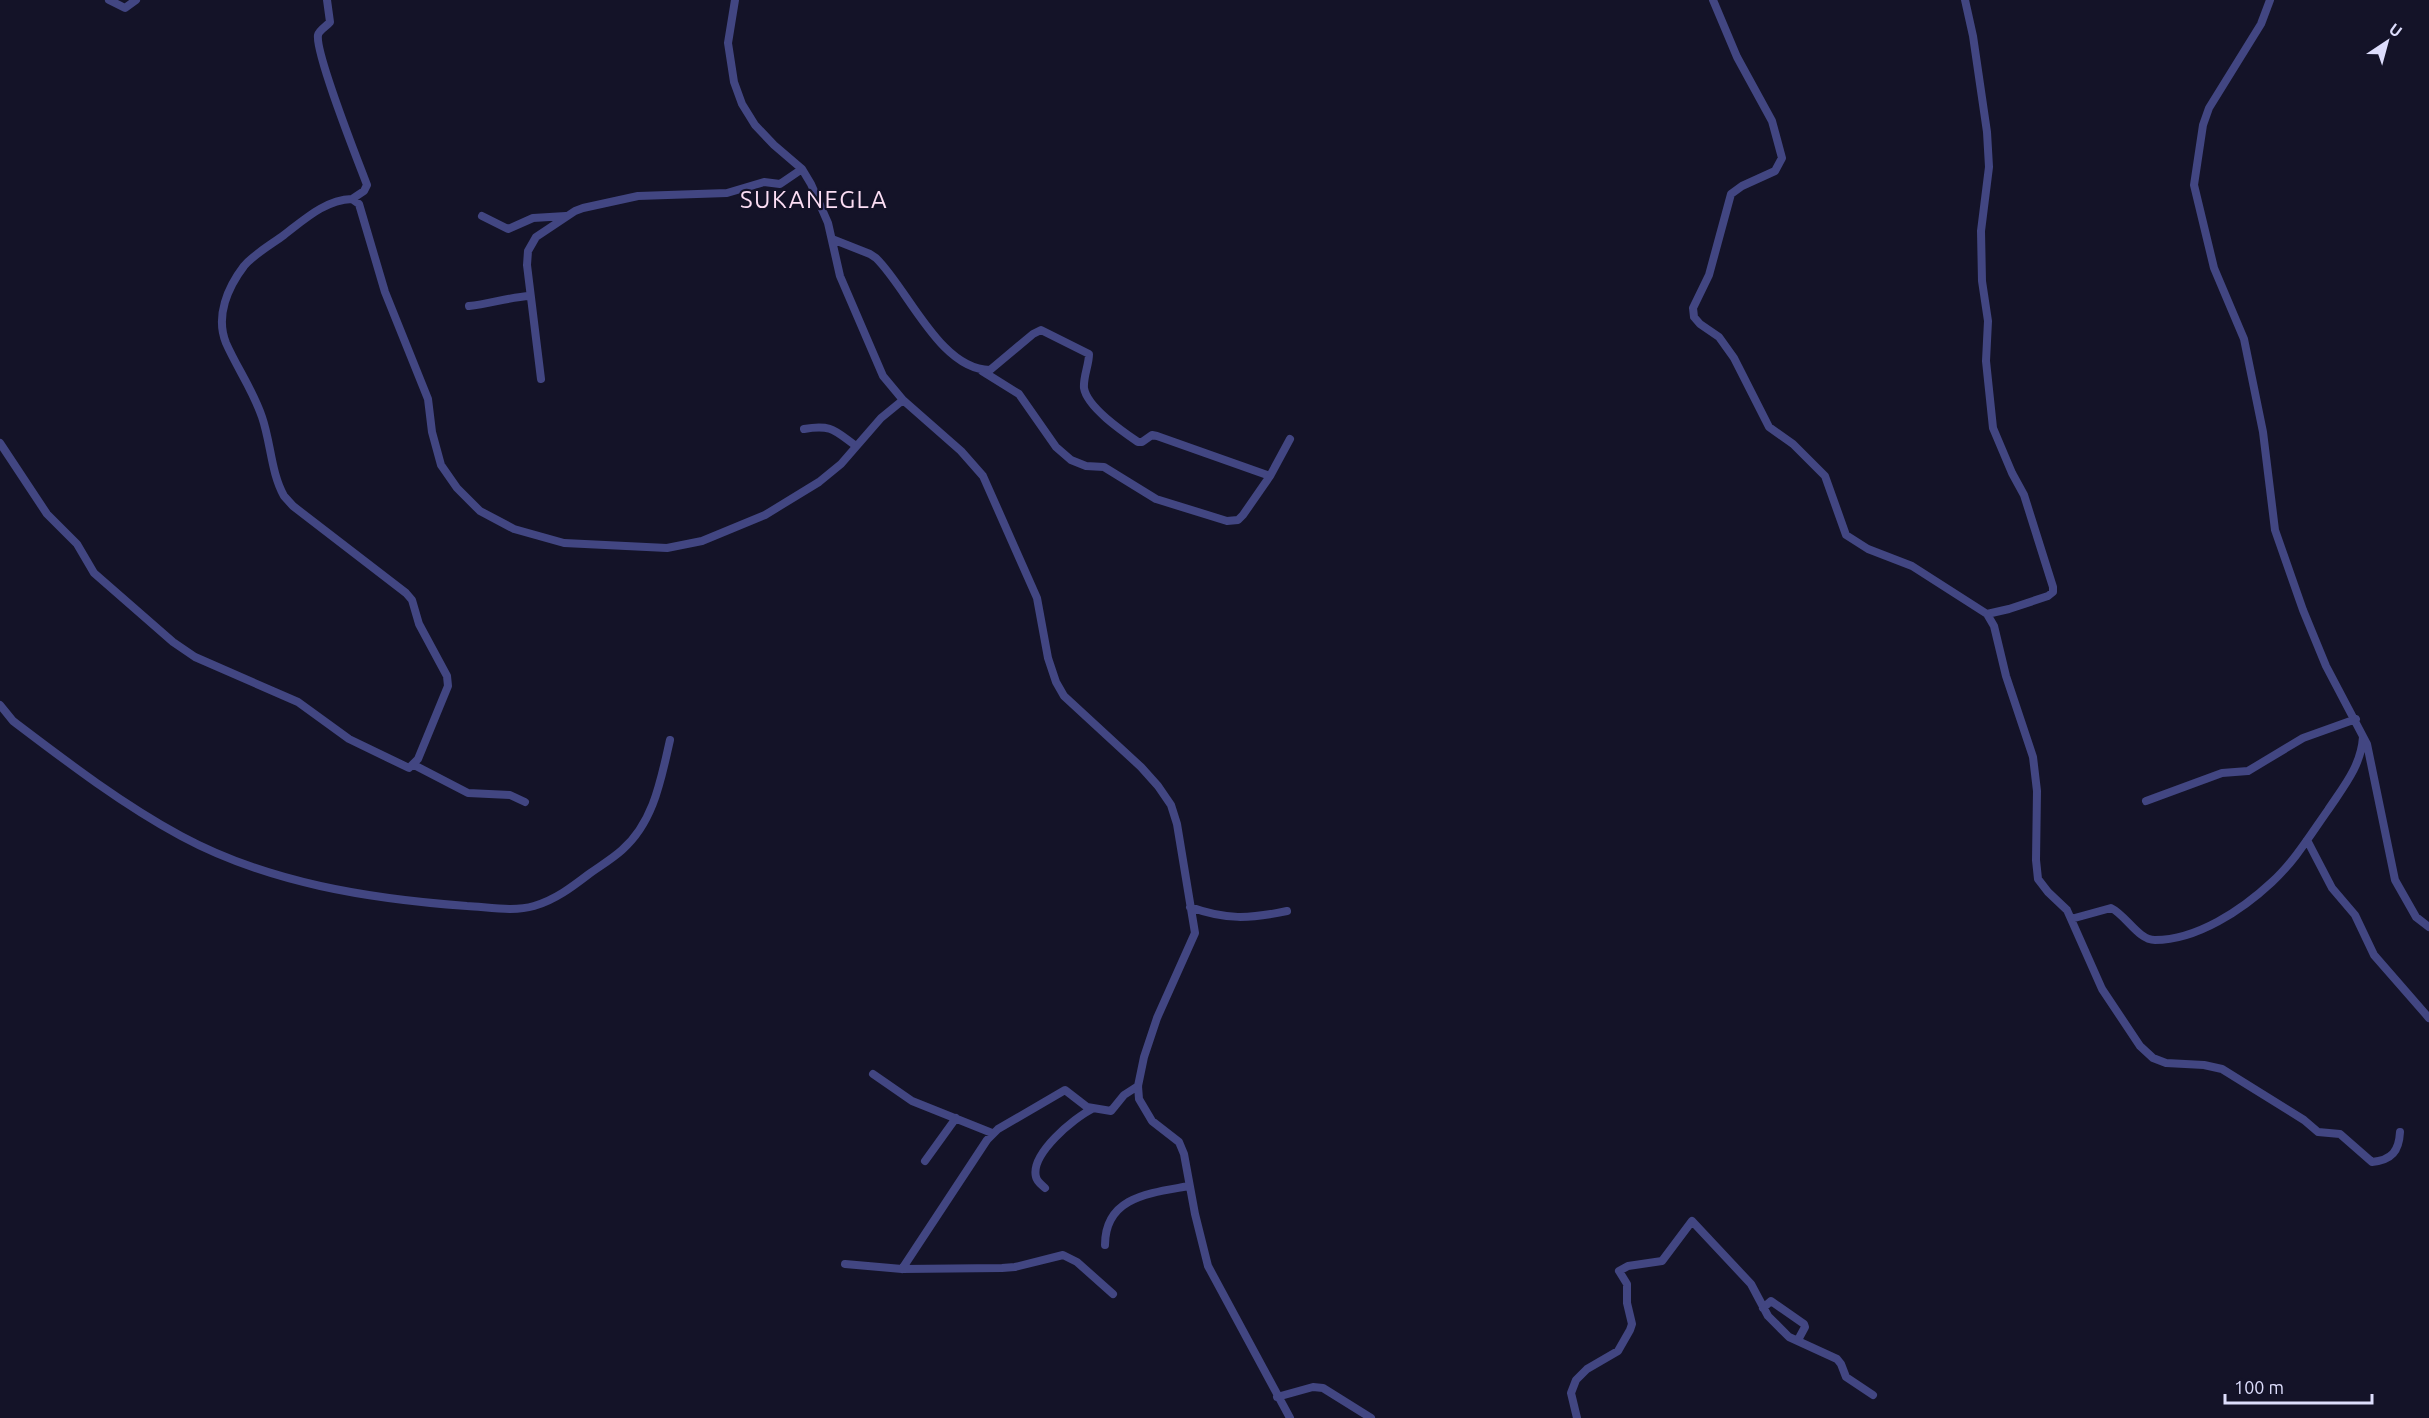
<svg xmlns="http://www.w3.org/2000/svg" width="2429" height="1418" viewBox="0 0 2429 1418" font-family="Ubuntu,sans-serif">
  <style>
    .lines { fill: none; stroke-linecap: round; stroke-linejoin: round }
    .minor { stroke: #424682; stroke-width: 8 }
    .labels { text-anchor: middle; stroke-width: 4.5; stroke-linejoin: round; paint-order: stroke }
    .quarter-label { font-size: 24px; letter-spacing: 1.5px; fill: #fcdef4; stroke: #141328 }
  </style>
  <rect width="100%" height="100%" fill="#141328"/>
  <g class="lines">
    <path class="minor" d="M109,0L125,8L136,0
      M327,0L330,22C327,26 319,30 318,35C315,53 358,161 367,185L364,191L352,199
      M735,0L728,43L734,82L742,104L755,125L774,145L802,169L811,184L828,223L840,276L883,376L903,400L961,451L983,476L1037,598L1048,658L1056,682L1064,696L1141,767L1158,786L1171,805L1177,824L1195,933L1157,1018L1144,1057L1138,1086L1139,1099L1152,1121L1179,1142L1184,1154L1195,1214L1208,1266L1290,1418
      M1713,0L1737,57L1772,121L1782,158L1775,171L1742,186L1731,194L1709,275L1693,308L1694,317L1700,324L1719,337L1734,358L1769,427L1793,444L1825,476L1846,535L1868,549L1912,566L1987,614L2009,609L2048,596L2053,592V587L2024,495L2012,473L1993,428L1986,361L1988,321L1982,281L1981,231L1989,167L1987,132L1973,36L1965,0
      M2270,0L2261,24L2209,108L2203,125L2194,185L2214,268L2244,339L2263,432L2275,530L2303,610L2326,666L2367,744L2395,880L2416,917L2429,927
      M482,216L508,229L533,218L566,216
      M832,239L870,254L876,258C908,289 940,370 990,370L1033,334L1041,330L1089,354C1089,365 1083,377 1084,388C1087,407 1122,431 1138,442H1142L1152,435L1157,436L1270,476
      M469,306C490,304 509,297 530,296
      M982,371L1019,394L1056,447L1071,460L1086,466L1104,467L1156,499L1227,521L1238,520L1243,515L1270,476L1290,439
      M541,379L527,265L528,251L536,237L575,211L583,208L638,196L727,193L764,182L780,184L802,169
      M804,429C832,424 835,431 856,446
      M0,443L47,514L77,544L94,573L173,642L195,657L298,702L349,739L409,768L418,759L448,686L447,676L419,624L412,600L406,593L293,506L284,496C271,473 271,443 262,417C253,390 237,368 226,343C215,316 228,287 244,266C254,254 272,244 284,235C305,219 325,200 352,199L359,204L385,292L428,399L432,432L441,465L457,488L480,511L514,529L564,543L667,548L702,541L765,515L819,482L841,464L881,418L903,400
      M1987,614L1994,626L2006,676L2033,757L2037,791L2036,860L2038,879L2048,892L2067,910L2102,989L2140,1046L2153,1058L2166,1063L2204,1065L2222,1069L2304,1120L2318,1132L2340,1134L2372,1162C2392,1160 2399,1151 2400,1132
      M0,705L13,721C67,762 122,804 181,836C268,883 370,899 467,906C488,907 514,912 534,906C555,900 572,887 589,874C600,866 612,859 622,850C654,822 661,779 670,740
      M414,765L468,793L510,795L525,802
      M2146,801L2222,773L2248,771L2303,738L2356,719
      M2307,840L2332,888L2355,915L2374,955L2429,1018
      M1190,907C1226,920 1249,919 1287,911
      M2071,919L2111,908C2126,915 2138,940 2155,940C2197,940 2242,910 2272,882C2294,862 2311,834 2328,810C2344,786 2361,766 2363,737
      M873,1074L912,1101L992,1133
      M925,1161L956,1118
      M1045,1188C1042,1185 1037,1182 1036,1177C1030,1154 1074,1118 1092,1109
      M1105,1245C1105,1196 1151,1193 1189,1186
      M845,1264L902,1269L1002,1268L1015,1267L1063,1255L1077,1262L1113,1294
      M902,1269L987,1140L998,1129L1065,1090L1087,1107L1111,1111L1124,1095L1138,1086
      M1763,1308L1771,1301L1804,1324L1805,1327L1798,1340
      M1277,1397L1313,1387L1323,1388L1371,1418
      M1577,1418L1571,1393L1576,1380L1587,1369L1618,1351L1630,1330L1632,1324L1627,1303V1284L1619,1271L1628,1266L1662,1261L1692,1221L1751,1284L1768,1316L1789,1337L1837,1359L1841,1364L1846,1377L1873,1395"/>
  </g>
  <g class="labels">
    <g class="quarter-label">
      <text x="814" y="208">SUKANEGLA</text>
    </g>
  </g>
  <g transform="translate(2387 42) rotate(36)" stroke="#141328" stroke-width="4.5" paint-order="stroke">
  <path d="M0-4.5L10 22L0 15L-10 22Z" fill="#ddddfc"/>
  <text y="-9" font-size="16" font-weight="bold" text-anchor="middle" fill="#ddddfc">U</text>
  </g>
  <path d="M2225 1394v9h147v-9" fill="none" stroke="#ddddfc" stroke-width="3"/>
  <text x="2234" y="1394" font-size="18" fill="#ddddfc" stroke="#141328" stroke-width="4.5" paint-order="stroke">100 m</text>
</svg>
